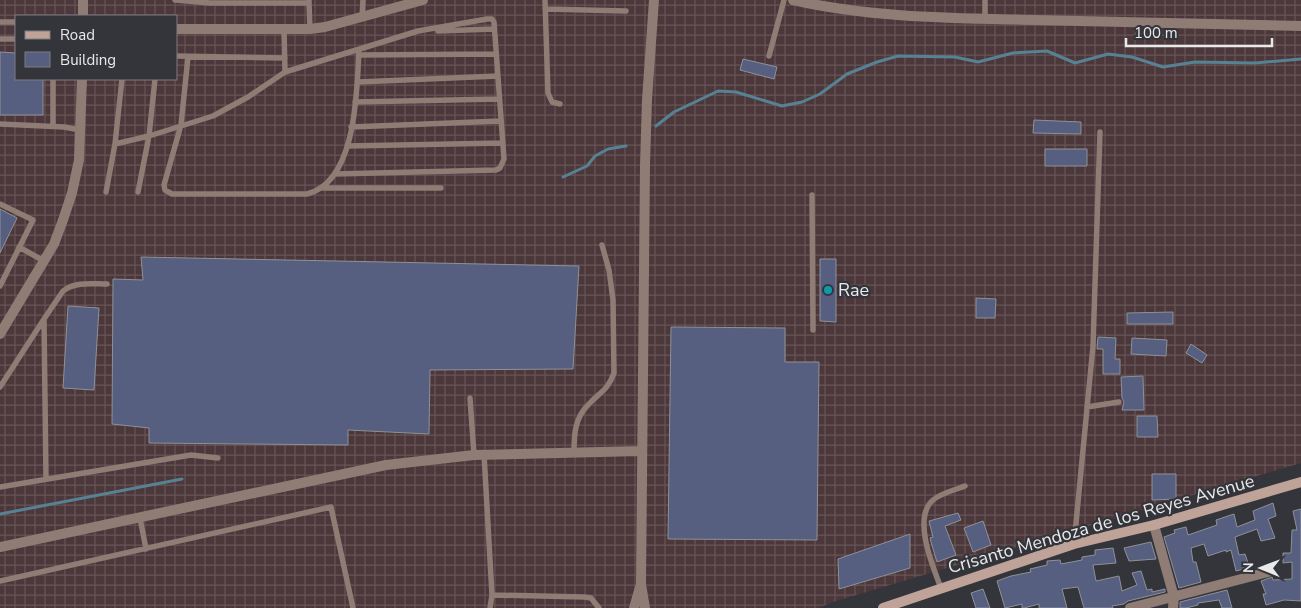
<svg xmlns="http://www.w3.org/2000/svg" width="1301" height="608" viewBox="0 0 1301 608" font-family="'Nunito Sans',sans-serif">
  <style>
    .industrial { fill: url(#industrial-grid); fill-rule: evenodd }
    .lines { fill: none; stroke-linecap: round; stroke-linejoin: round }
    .stream { stroke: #578293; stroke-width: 3 }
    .building { fill: #565f80; stroke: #8f9196 }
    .lane { stroke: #8e7c75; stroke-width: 5.5 }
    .street { stroke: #8e7c75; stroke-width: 10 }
    .secondary { stroke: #bfa398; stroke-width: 10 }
    .culture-dot { fill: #0f9aa8; stroke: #34353a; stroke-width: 2 }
    .labels { text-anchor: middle; stroke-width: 4.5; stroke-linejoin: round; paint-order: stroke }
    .poi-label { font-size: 18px; fill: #e8e9ec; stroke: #34353a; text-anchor: start }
    .street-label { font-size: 18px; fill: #e8e9ec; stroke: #34353a }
  </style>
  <defs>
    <pattern id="industrial-grid" width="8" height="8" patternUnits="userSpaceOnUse" patternTransform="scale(1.25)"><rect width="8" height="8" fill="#4c373a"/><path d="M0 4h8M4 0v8" fill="none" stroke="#665457"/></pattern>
  </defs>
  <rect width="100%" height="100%" fill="#34353a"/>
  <path class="industrial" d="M0,0H1301V463L836,601L818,608H0ZM16,16H176V79H16Z"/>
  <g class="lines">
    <path class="stream" d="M656,126L674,112L718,91L736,92L782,106L802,102L820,94L847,74L877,62L898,56L955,57L978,62L1013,53L1047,51L1075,63L1108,54L1132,57L1163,67L1195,62L1255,63L1301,59
      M563,177L587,166L595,156L608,149L626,146
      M0,514L182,479"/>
  </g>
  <path class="building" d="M0,52L16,53V79H43V115H0Z
    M743,59L777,67L774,79L740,70Z
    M1034,120L1081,122V134L1033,133Z
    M1045,149H1087V166H1045Z
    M0,209L17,218L0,253Z
    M141,257L579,266L573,369L430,370L429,434L348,430V445L149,443V428L112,424L113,279L143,280Z
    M820,259H836V322L820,321Z
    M976,298L996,299L995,318H976Z
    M68,306L99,308L94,390L63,388Z
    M1173,312V324H1127V313Z
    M671,327L785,328V362H819L817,540L668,539Z
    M1098,337L1116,338L1115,359H1120V374H1103V349H1097Z
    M1132,338L1167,340L1166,356L1131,354Z
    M1191,344L1207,355L1202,363L1186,353Z
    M1143,376L1144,410H1122L1124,402L1122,398L1121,377Z
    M1137,416H1157L1158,437H1137Z
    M1152,474H1176V499L1152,500Z
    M1273,503L1276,516L1268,519L1275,538L1261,541L1257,529L1235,537L1239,555L1245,554L1248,563L1243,564L1244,569L1236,571L1231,550L1226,552V550L1208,556L1204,544L1191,548L1193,562H1196L1201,582L1179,588L1164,537L1175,533L1174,530L1186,527L1188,535L1217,525L1216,520L1234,514L1237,527L1255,520L1253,511Z
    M1301,509V601L1284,600L1266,605L1263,594H1266L1261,581L1272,577L1273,580L1292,579V562L1283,563V553H1291L1292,530H1297L1293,511Z
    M958,513L961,520L945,526L956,555L937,562L931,542L930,538L933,537L929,521Z
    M983,521L991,545L973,552L964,528Z
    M910,534V568L839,589L838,559Z
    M1151,542L1156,559L1129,561L1124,548Z
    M1113,548L1116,563L1093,565L1096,581L1119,576L1122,591L1137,585L1132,573L1141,571L1147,590L1152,589V592L1165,589V592L1128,601L1124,604L1112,606L1113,608H1084L1078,587L1062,589L1067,608H1039V604L1024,608H1022V604L1005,608L997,581L1011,576L1031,572L1030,569L1047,565V561L1060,560L1061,564L1082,560V557L1095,555V550Z
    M983,589L990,608H976L971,593Z
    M1227,590L1232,608H1222L1219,600L1198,603V605L1186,608H1180V602Z"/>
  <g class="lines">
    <path class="lane" d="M175,0L210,3H309V0
      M545,0L548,93L552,102L560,104
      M309,3L310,29
      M545,9L626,11
      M362,18L363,0
      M985,19V0
      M0,22H16
      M284,29L285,72
      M438,31L494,29
      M0,39H16
      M359,55L496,54
      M176,56L285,58
      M769,56L784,0
      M188,57L181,125L164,185L165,190L172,194H307C357,182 357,89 359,49
      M358,82L498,76
      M355,102L499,99
      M0,124L64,127L80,130
      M53,126V79
      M351,127L501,121
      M115,144L149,136L213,116L248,97L285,72L418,31L487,19H492L494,22L504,159L500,168L496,170L335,174
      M347,146L503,143
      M321,188H441
      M106,192L115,144L122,79
      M138,192L149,136L155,79
      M812,195L813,330
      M0,204L33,220L0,286
      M19,247L44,261
      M44,319L63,291C75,281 93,284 107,284
      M0,387L44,319L46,479
      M470,398L474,455
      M1087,407L1119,402
      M574,452C574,434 575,417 589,404C600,392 608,390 614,373L613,300L609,270L602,245
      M484,454L492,595L490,608
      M0,487L191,455L218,458
      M140,518L146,549
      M1074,544L1093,346L1100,132
      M0,581L331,507L353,608
      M941,588C933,567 912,518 933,500C941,493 955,490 965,486
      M492,595L584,597L591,598L599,608"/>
    <path class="street" d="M793,0C872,18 954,18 1035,20C1124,22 1212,24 1301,26
      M83,16V0
      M176,29H310L325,27L423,0
      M0,334L54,244L63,220L72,193L79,160L82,79
      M1154,525L1174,597L1173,608
      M0,547L386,465L474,455L641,451
      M634,608L640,587
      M645,608L641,584L645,165L647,100L654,0
      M1130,608L1268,572"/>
    <path class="secondary" d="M883,608L1074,544L1154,525L1301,482"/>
  </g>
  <circle class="culture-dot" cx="828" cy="290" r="5"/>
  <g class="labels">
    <g class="poi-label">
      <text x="838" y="296">Rae</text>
    </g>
    <g class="street-label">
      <text transform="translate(1101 524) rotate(-16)" y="6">Crisanto Mendoza de los Reyes Avenue</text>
    </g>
  </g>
  <rect x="15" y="15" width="162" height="65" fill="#34353a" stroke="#7c7d81"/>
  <rect x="25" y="31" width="25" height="8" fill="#bfa398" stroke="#7c7d81"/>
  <text x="60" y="40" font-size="15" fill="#e8e9ec">Road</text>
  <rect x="25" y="52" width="25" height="15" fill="#565f80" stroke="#7c7d81"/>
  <text x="60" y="65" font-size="15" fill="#e8e9ec">Building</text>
  <g transform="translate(1261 568) rotate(271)" stroke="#34353a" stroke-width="4" paint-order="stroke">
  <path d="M0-4L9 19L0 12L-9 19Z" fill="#e8e9ec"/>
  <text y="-8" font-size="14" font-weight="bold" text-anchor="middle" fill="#e8e9ec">N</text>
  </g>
  <path d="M1126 38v8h146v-8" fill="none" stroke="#e8e9ec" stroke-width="2.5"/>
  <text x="1134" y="38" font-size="15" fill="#e8e9ec" stroke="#34353a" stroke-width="4" paint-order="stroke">100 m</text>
</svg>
